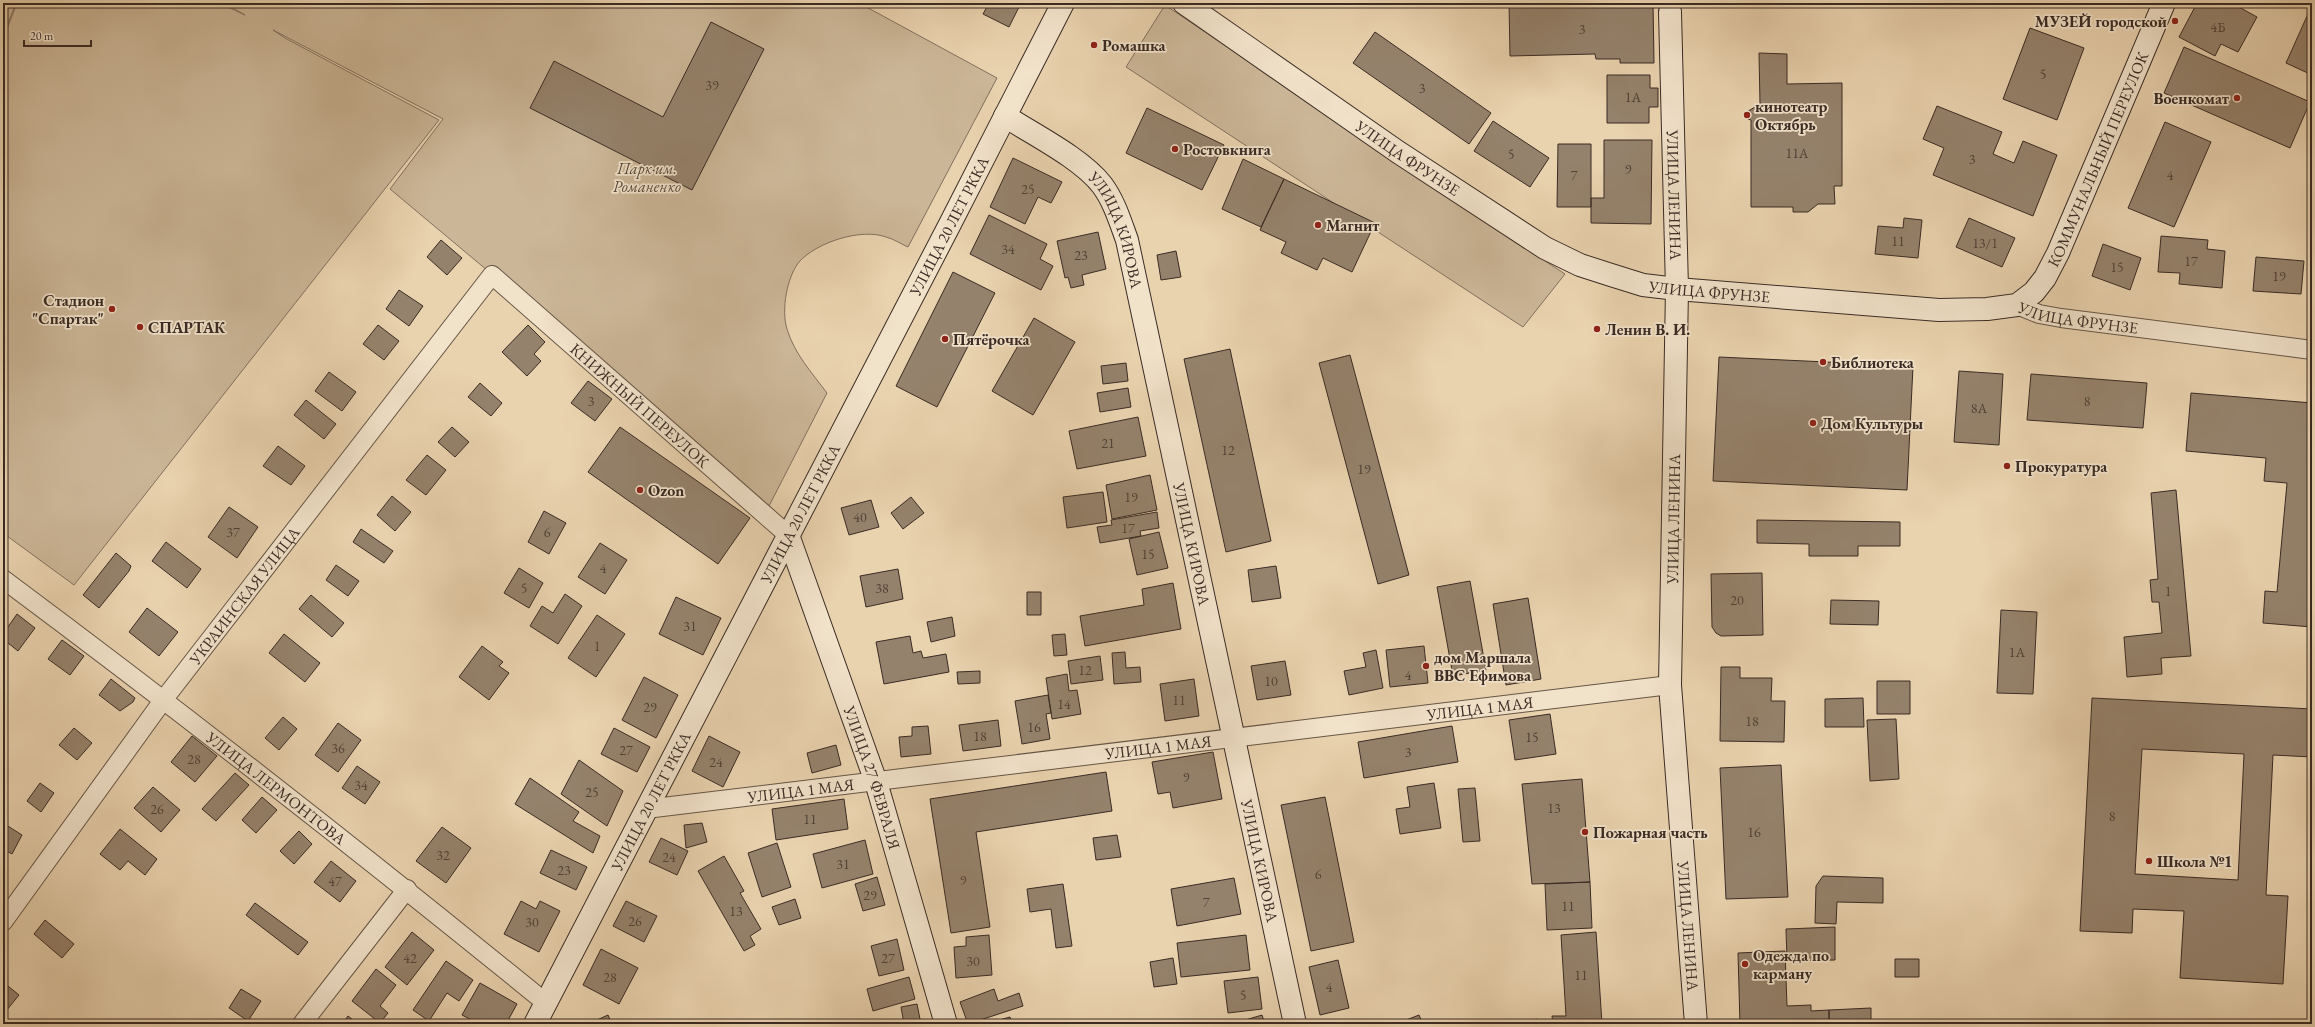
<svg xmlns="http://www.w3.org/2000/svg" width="2315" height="1027" viewBox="0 0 2315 1027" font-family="'EB Garamond',serif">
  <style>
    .green { fill: #cbb697; stroke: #82705e }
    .building { fill: #95826c; stroke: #3a2b24; fill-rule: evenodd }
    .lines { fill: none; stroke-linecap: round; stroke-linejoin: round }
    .street-casing { stroke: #665546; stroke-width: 20 }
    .secondary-casing { stroke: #3a2b24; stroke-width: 24 }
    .street { stroke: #f1e2ca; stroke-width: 18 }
    .secondary { stroke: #f1e2ca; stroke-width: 22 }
    .poi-dot { fill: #8f2418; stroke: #f1e2ca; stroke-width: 1.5 }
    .labels { text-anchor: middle; stroke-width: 3.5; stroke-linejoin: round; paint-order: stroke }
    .number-label { font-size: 14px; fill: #514136 }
    .poi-label { font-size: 16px; font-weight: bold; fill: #3a2b24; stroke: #f1e2ca; text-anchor: start }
    .street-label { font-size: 16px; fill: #3a2b24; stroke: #f1e2ca }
    .park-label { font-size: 16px; font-style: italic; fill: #57473b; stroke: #f1e2ca }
  </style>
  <rect width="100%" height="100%" fill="#e9d2ae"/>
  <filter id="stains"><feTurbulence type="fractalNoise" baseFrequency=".005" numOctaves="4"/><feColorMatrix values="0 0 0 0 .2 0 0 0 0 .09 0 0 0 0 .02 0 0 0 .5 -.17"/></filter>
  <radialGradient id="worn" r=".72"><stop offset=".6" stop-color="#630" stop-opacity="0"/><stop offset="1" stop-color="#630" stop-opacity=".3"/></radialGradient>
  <path class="green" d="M3,3H16L3,36Z
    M17,3H219L245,15L224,3H859L997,78L908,247C901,244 894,239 886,237C861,228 817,242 799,262C787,277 781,310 787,329C794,353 812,373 827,393L769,506L390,189L443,119L273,30L285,38L439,120L74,585L3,533V39Z
    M1165,5L1539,257L1565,274L1523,327L1126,67Z"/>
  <path class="building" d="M989,3H1021L1009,27L983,14Z
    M1509,3H1653L1654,63H1620V59H1596L1595,54L1510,56Z
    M2197,3H2238L2237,6L2257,17L2238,52L2221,44L2215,56L2179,37Z
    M2312,5V75L2286,63Z
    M711,22L764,49L692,190L530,108L554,61L663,117Z
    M2030,28L2084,48L2057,120L2003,99Z
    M1375,32L1491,113L1469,144L1353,63Z
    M2184,47L2310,102L2290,148L2164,93Z
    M1759,53L1787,54V84L1842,83V186H1834L1835,204H1818L1808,212H1793V207H1751V120L1745,118V113L1760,104Z
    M1607,75H1650V88H1658V107H1649V123H1607Z
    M1937,106L2002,132L1993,154L2014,163L2023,141L2057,155L2033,216L1933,175L1944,148L1923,139Z
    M1147,108L1224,145L1202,190L1126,153Z
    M1493,121L1549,158L1530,187L1474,151Z
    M2165,122L2211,142L2174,227L2128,208Z
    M1604,140H1652L1651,224L1591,223V198H1604Z
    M1558,144H1591V207H1557Z
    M1013,158L1062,182L1051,203L1038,197L1025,224L990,207Z
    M1243,159L1284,179L1261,227L1222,209Z
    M1284,179L1375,223L1352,272L1323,258L1317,270L1281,253L1286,242L1260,230Z
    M989,215L1047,244L1040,259L1053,266L1041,290L970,254Z
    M1904,218L1922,220L1918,258L1875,254L1878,226L1903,228Z
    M1969,218L2015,238L2002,267L1956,247Z
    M1098,232L1106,269L1082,275L1084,285L1071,288L1068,277L1065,278L1057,241Z
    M2161,236L2208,240L2207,249L2225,251L2222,288L2179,284L2180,273L2158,272Z
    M441,240L462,258L447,275L427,257Z
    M2103,244L2141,258L2130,290L2092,276Z
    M1176,251L1181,277L1161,280L1157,255Z
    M2256,257L2304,261L2301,294L2253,291Z
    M953,272L995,293L937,407L896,386Z
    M399,290L423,306L409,326L386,309Z
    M1034,318L1075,342L1033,415L992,391Z
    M378,325L399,341L384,360L363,344Z
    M528,325L545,342L534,354L541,361L527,376L502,352Z
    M1230,349L1271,541L1226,552L1184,359Z
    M1350,355L1409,575L1378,584L1319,363Z
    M1719,357L1913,366L1907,490L1713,481Z
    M1126,363L1128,381L1103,384L1101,366Z
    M1959,371L2003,374L1999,445L1954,442Z
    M329,372L356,392L342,411L315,391Z
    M2031,374L2147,383L2143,428L2027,420Z
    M588,381L612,399L595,421L571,403Z
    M480,383L502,403L491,416L468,397Z
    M1128,388L1131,407L1100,412L1097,393Z
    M2191,393L2312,403V627L2263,623L2265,591L2277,592L2287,483L2264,481L2266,458L2186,451Z
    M306,400L336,424L324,439L294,415Z
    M1138,417L1146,456L1077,469L1069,431Z
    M452,427L469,442L455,457L438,442Z
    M620,427L750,518L718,564L588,472Z
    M278,446L305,466L291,485L263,466Z
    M427,455L446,470L426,495L406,480Z
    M1150,475L1157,510L1112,519L1106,485Z
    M2176,490L2191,656L2161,658L2162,674L2127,677L2124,637L2162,633L2159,602H2152L2150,580L2158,579L2151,493Z
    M1103,492L1107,522L1067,528L1063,497Z
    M392,496L411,512L395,531L377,515Z
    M911,497L924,513L903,529L891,513Z
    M871,500L879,527L849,535L841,508Z
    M229,507L258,527L237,558L208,537Z
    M544,511L566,523L549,554L528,542Z
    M1157,512L1159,528L1140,531L1141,536L1100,543L1097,527L1112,525L1111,520Z
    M1757,520L1900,522V546H1858V556H1809V544L1757,543Z
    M361,529L393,551L384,563L353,542Z
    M1159,532L1168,568L1137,575L1129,539Z
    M166,542L201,569L187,588L152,561Z
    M600,543L627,560L605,594L578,577Z
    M116,553L131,566L129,571L99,608L83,595Z
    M336,565L359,581L348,596L326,580Z
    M1276,566L1281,598L1252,602L1248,570Z
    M519,568L543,583L529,608L504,593Z
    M898,569L903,599L866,607L860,576Z
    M1762,573L1763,635L1721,636L1716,633L1712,627L1711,574Z
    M1470,581L1486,670L1453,676L1437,587Z
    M1173,583L1181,629L1085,646L1080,616L1144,605L1142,589Z
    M1027,592H1041V615H1027Z
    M565,594L582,606L558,644L530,626L542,606L553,613Z
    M311,595L344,623L332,637L299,609Z
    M676,597L721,618L703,655L659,634Z
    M1528,598L1541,679L1506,685L1493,604Z
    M1831,600L1879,601L1878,625L1830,624Z
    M147,608L178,632L159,656L129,632Z
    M2001,610L2037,612L2033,694L1997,693Z
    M17,614L35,628L18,651L3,639V634Z
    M597,615L625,634L596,677L568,658Z
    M952,617L955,636L931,642L927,622Z
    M284,634L320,663L305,682L269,653Z
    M1065,634L1067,655L1054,656L1052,635Z
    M910,636L913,653L921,651L923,658L946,654L949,672L884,684L876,642Z
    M62,640L84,656L70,675L48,659Z
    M482,646L503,662L499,666L509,673L489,700L459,677Z
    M1424,646L1428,683L1390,687L1386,650Z
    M1376,650L1383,688L1349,695L1344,671L1366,667L1363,653Z
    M1125,652L1126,668L1140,667L1141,682L1114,684L1112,653Z
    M1100,656L1103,680L1071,684L1068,661Z
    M1285,661L1291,695L1257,700L1251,666Z
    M1721,667H1740V678H1772L1771,701H1785L1784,742L1720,741Z
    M980,671V683L958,684L957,672Z
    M1067,674L1069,691L1077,690L1081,714L1052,719L1046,678Z
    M644,677L678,695L656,738L622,720Z
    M111,679L135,698L133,702L120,711L99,695Z
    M1194,679L1199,716L1165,721L1160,684Z
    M1877,681H1910V714H1877Z
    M1048,695L1051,713L1046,714L1050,739L1022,744L1015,701Z
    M1863,698L1864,727H1825V699Z
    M2092,698L2312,709V757L2273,755L2266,895L2288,896L2283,984L2180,978L2184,911L2133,909L2132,933L2080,931ZM2142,749L2244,754L2238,880L2135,874Z
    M1550,714L1556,754L1515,760L1509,720Z
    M283,717L297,729L279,750L265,738Z
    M1896,719L1899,779L1870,781L1867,720Z
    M998,720L1001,746L963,751L959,725Z
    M338,723L361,740L338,772L315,755Z
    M928,726L931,754L901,757L899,737L912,736V727Z
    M1452,726L1458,762L1364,778L1358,742Z
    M74,728L92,743L77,760L59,745Z
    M614,728L650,747L637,772L601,754Z
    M192,736L217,756L195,782L171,762Z
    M709,736L740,752L723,787L692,771Z
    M836,745L841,765L812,773L807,753Z
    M1213,752L1222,799L1173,808L1170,792L1158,794L1152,762Z
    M579,760L623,791L607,826L561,794Z
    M1781,765L1788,897L1726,899L1720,768Z
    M357,766L380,782L365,804L342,788Z
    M1106,772L1112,811L976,832L990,927L951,933L930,799Z
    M235,773L249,785L216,821L202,809Z
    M530,778L579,812L573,821L600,836L593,853L515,804Z
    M1582,779L1590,882L1532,884L1522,784Z
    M40,783L54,793L41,812L27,801Z
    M1434,783L1441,828L1400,834L1396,809L1410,807L1407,787Z
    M153,787L180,810L161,832L134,808Z
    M1475,788L1480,841L1463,842L1458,789Z
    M262,797L277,810L256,833L242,820Z
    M1325,797L1354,942L1311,951L1281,805Z
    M844,799L848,829L776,840L772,809Z
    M3,823L22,835L12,854L3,849Z
    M702,823L707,842L686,848L684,825Z
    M442,827L471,848L446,883L416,861Z
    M120,829L157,859L145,875L128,861L120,870L100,854Z
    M299,831L312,844L294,864L280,851Z
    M1117,835L1121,857L1096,860L1093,838Z
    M661,838L688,851L677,875L649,862Z
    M865,840L873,874L822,888L813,854Z
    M777,843L791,887L762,897L748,853Z
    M551,850L587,867L576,890L540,873Z
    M724,856L744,891L740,893L761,929L750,936L755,945L744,951L698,871Z
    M331,861L356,881L340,902L314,882Z
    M1823,876L1883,878V903L1837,902L1836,924L1815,923L1816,886Z
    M877,877L885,905L863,911L855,884Z
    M1234,878L1241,914L1177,926L1171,889Z
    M1590,882L1592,928L1547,930L1545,884Z
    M1063,884L1072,946L1056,948L1051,909L1030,912L1027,889Z
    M795,899L801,918L779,925L772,907Z
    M521,901L536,909L540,901L560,911L539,952L504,934Z
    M626,901L657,916L644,942L613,926Z
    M255,903L308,942L298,955L246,915Z
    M45,920L74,944L62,958L34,934Z
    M1835,927V960L1787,961L1786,929Z
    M412,932L434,950L407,985L385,967Z
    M1596,932L1602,1024H1553L1552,1016H1566L1561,935Z
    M989,935L992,975L956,978L954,947L966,946V937Z
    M1246,935L1250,970L1181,977L1177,943Z
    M897,939L904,970L879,976L871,946Z
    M601,949L638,968L619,1004L583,985Z
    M1785,951L1787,1006L1811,1005V1011L1829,1010V1024H1740L1738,953Z
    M1173,958L1177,984L1154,987L1150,962Z
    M1895,959H1919V977H1895Z
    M1338,960L1349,1008L1320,1015L1309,967Z
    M446,961L473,980L459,1001L447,993L429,1021L413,1010Z
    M376,969L396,985L380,1006L388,1013L380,1023L352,1001Z
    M909,977L915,999L873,1011L867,989Z
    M1258,977L1262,1009L1228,1013L1224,981Z
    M3,982L19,995L6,1011L3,1009Z
    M480,983L517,1004L506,1024H479L462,1015Z
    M241,989L261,1001L248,1021L229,1008Z
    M994,989L998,1001L1019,993L1023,1006L968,1024L960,1002Z
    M917,1004L921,1024H904L901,1007Z
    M1871,1008V1024H1829V1010Z
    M608,1015L612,1024H588Z
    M1262,1015L1265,1024H1232Z
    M1419,1015L1423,1024H1396Z
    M348,1016L358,1024H342Z
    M1010,1017L1012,1024H984Z
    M1537,1019L1538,1024H1517Z"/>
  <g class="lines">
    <defs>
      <g id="street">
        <path id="s1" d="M2017,305L2039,314L2061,318L2312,350"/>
        <path id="s2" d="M3,579C187,716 368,858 546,1003"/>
        <path id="s3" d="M646,809L1670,685"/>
        <path id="s4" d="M3,922L164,699L492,275L788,535"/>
        <path d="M302,1024L407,889"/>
      </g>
      <g id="secondary">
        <path id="s5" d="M1184,3L1398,152L1545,248L1580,265L1611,275L1643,285L1677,289L1939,310L1987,309L2017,305L2034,292L2045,278L2058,253L2164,3"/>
        <path id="s6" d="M1670,12L1677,289L1670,685L1696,1024"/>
        <path id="s7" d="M1005,116C1034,135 1081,158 1102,185C1114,201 1120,221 1127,240L1295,1024"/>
        <path id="s8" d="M788,535L876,782L946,1024"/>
        <path id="s9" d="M535,1024L950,224L1063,3"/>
      </g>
    </defs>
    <use href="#street" class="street-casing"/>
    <use href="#secondary" class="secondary-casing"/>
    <use href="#street" class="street"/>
    <use href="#secondary" class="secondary"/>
  </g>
  <g class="poi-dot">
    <circle cx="2175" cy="21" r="4"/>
    <circle cx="1094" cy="45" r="4"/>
    <circle cx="2237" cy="98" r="4"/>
    <circle cx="1747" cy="115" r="4"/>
    <circle cx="1175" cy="149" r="4"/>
    <circle cx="1318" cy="225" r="4"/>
    <circle cx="112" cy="309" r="4"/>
    <circle cx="140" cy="327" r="4"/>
    <circle cx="1597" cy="329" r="4"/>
    <circle cx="945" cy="339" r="4"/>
    <circle cx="1823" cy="362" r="4"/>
    <circle cx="1813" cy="423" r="4"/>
    <circle cx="2007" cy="466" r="4"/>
    <circle cx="640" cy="490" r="4"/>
    <circle cx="1426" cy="666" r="4"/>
    <circle cx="1585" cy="832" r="4"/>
    <circle cx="2149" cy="861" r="4"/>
    <circle cx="1745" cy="964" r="4"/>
  </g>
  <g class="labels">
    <g class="number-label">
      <text x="2218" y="32">4Б</text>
      <text x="1582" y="34">3</text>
      <text x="2043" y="79">5</text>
      <text x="712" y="90">39</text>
      <text x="1422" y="93">3</text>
      <text x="1633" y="102">1А</text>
      <text x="1797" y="158">11А</text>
      <text x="1511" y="159">5</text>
      <text x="1972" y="164">3</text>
      <text x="1628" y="174">9</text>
      <text x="1574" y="180">7</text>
      <text x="2170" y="180">4</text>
      <text x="1028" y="194">25</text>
      <text x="1898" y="246">11</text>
      <text x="1985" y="248">13/1</text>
      <text x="1008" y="254">34</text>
      <text x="1081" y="260">23</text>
      <text x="2191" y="266">17</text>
      <text x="2117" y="272">15</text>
      <text x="2279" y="281">19</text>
      <text x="591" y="406">3</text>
      <text x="2087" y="406">8</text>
      <text x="1979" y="413">8А</text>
      <text x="1108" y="448">21</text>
      <text x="1228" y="455">12</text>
      <text x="1364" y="474">19</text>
      <text x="1131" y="502">19</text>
      <text x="860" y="522">40</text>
      <text x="1128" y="533">17</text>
      <text x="233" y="537">37</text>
      <text x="547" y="537">6</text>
      <text x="1148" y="559">15</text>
      <text x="603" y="573">4</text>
      <text x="524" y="593">5</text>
      <text x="882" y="593">38</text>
      <text x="2168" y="596">1</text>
      <text x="1737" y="605">20</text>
      <text x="690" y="631">31</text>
      <text x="597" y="651">1</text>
      <text x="2017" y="657">1А</text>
      <text x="1085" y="675">12</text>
      <text x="1408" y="680">4</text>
      <text x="1271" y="686">10</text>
      <text x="1179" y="705">11</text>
      <text x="1064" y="709">14</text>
      <text x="650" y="712">29</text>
      <text x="1752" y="726">18</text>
      <text x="1034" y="732">16</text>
      <text x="980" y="741">18</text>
      <text x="1532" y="742">15</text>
      <text x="338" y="753">36</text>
      <text x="626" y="755">27</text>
      <text x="1408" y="757">3</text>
      <text x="194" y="764">28</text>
      <text x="716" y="767">24</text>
      <text x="1186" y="782">9</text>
      <text x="361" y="790">34</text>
      <text x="592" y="797">25</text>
      <text x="1554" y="813">13</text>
      <text x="157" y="814">26</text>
      <text x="2112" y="821">8</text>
      <text x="810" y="824">11</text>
      <text x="1754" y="837">16</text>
      <text x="443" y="860">32</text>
      <text x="669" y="862">24</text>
      <text x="843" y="869">31</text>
      <text x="564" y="875">23</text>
      <text x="1318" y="879">6</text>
      <text x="963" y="885">9</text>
      <text x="335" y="886">47</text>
      <text x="870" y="900">29</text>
      <text x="1206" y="907">7</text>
      <text x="1568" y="911">11</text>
      <text x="736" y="916">13</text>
      <text x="635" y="926">26</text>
      <text x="532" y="927">30</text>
      <text x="410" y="963">42</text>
      <text x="888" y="963">27</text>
      <text x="973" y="966">30</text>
      <text x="1581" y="980">11</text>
      <text x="610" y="982">28</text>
      <text x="1329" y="992">4</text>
      <text x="1243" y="1000">5</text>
    </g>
    <g class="poi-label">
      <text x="2167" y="27" text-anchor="end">МУЗЕЙ городской</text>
      <text x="1102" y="51">Ромашка</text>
      <text x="2229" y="104" text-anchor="end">Военкомат</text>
      <text x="1755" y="112">кинотеатр<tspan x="1755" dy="18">Октябрь</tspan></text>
      <text x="1183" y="155">Ростовкнига</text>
      <text x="1326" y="231">Магнит</text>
      <text x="104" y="306" text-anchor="end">Стадион<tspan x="104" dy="18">"Спартак"</tspan></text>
      <text x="148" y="333">СПАРТАК</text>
      <text x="1605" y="335">Ленин В. И.</text>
      <text x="953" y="345">Пятёрочка</text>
      <text x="1831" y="368">Библиотека</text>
      <text x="1821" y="429">Дом Культуры</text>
      <text x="2015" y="472">Прокуратура</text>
      <text x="648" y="496">Ozon</text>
      <text x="1434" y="663">дом Маршала<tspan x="1434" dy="18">ВВС Ефимова</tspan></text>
      <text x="1593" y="838">Пожарная часть</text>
      <text x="2157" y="867">Школа №1</text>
      <text x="1753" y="961">Одежда по<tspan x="1753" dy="18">карману</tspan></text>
    </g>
    <g class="street-label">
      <text dy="6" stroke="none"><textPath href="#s5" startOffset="272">УЛИЦА ФРУНЗЕ</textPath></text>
      <text dy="6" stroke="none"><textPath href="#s5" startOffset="1086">КОММУНАЛЬНЫЙ ПЕРЕУЛОК</textPath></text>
      <text dy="6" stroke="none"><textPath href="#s6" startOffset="183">УЛИЦА ЛЕНИНА</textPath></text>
      <text dy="6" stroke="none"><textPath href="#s9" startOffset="899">УЛИЦА 20 ЛЕТ РККА</textPath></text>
      <text dy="6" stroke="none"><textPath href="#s7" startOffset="167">УЛИЦА КИРОВА</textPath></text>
      <text dy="6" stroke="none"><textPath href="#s5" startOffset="608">УЛИЦА ФРУНЗЕ</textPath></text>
      <text dy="6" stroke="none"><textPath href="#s1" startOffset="63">УЛИЦА ФРУНЗЕ</textPath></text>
      <text dy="6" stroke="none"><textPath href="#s4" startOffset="1008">КНИЖНЫЙ ПЕРЕУЛОК</textPath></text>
      <text dy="6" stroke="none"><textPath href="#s9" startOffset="575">УЛИЦА 20 ЛЕТ РККА</textPath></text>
      <text transform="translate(1673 519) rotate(-89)" y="6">УЛИЦА ЛЕНИНА</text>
      <text dy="6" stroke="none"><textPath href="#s7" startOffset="491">УЛИЦА КИРОВА</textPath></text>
      <text dy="6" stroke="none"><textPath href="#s4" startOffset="406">УКРАИНСКАЯ УЛИЦА</textPath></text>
      <text dy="6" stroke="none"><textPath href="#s3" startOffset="840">УЛИЦА 1 МАЯ</textPath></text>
      <text dy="6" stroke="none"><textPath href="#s3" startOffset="516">УЛИЦА 1 МАЯ</textPath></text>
      <text dy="6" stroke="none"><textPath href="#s8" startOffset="257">УЛИЦА 27 ФЕВРАЛЯ</textPath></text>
      <text dy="6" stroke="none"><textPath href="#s2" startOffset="344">УЛИЦА ЛЕРМОНТОВА</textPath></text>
      <text dy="6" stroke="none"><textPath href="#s3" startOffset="156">УЛИЦА 1 МАЯ</textPath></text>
      <text dy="6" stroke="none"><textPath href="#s9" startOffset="251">УЛИЦА 20 ЛЕТ РККА</textPath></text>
      <text dy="6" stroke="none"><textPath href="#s7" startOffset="815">УЛИЦА КИРОВА</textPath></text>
      <text dy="6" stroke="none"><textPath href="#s6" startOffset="915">УЛИЦА ЛЕНИНА</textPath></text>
    </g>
    <g class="park-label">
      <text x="647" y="174">Парк им.<tspan x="647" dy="18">Романенко</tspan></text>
    </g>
  </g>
  <rect width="2315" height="1027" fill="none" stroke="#e9d2ae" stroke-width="16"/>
  <rect x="4" y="4" width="2307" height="1019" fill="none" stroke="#3a2b24" stroke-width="2"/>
  <rect x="8" y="8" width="2299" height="1011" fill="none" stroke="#3a2b24"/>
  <path d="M24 40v6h67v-6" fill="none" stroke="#3a2b24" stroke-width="2"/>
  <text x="30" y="40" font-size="12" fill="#3a2b24" stroke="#f1e2ca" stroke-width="3" paint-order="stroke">20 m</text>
  <rect width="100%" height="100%" filter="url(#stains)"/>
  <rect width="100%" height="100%" fill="url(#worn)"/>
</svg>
